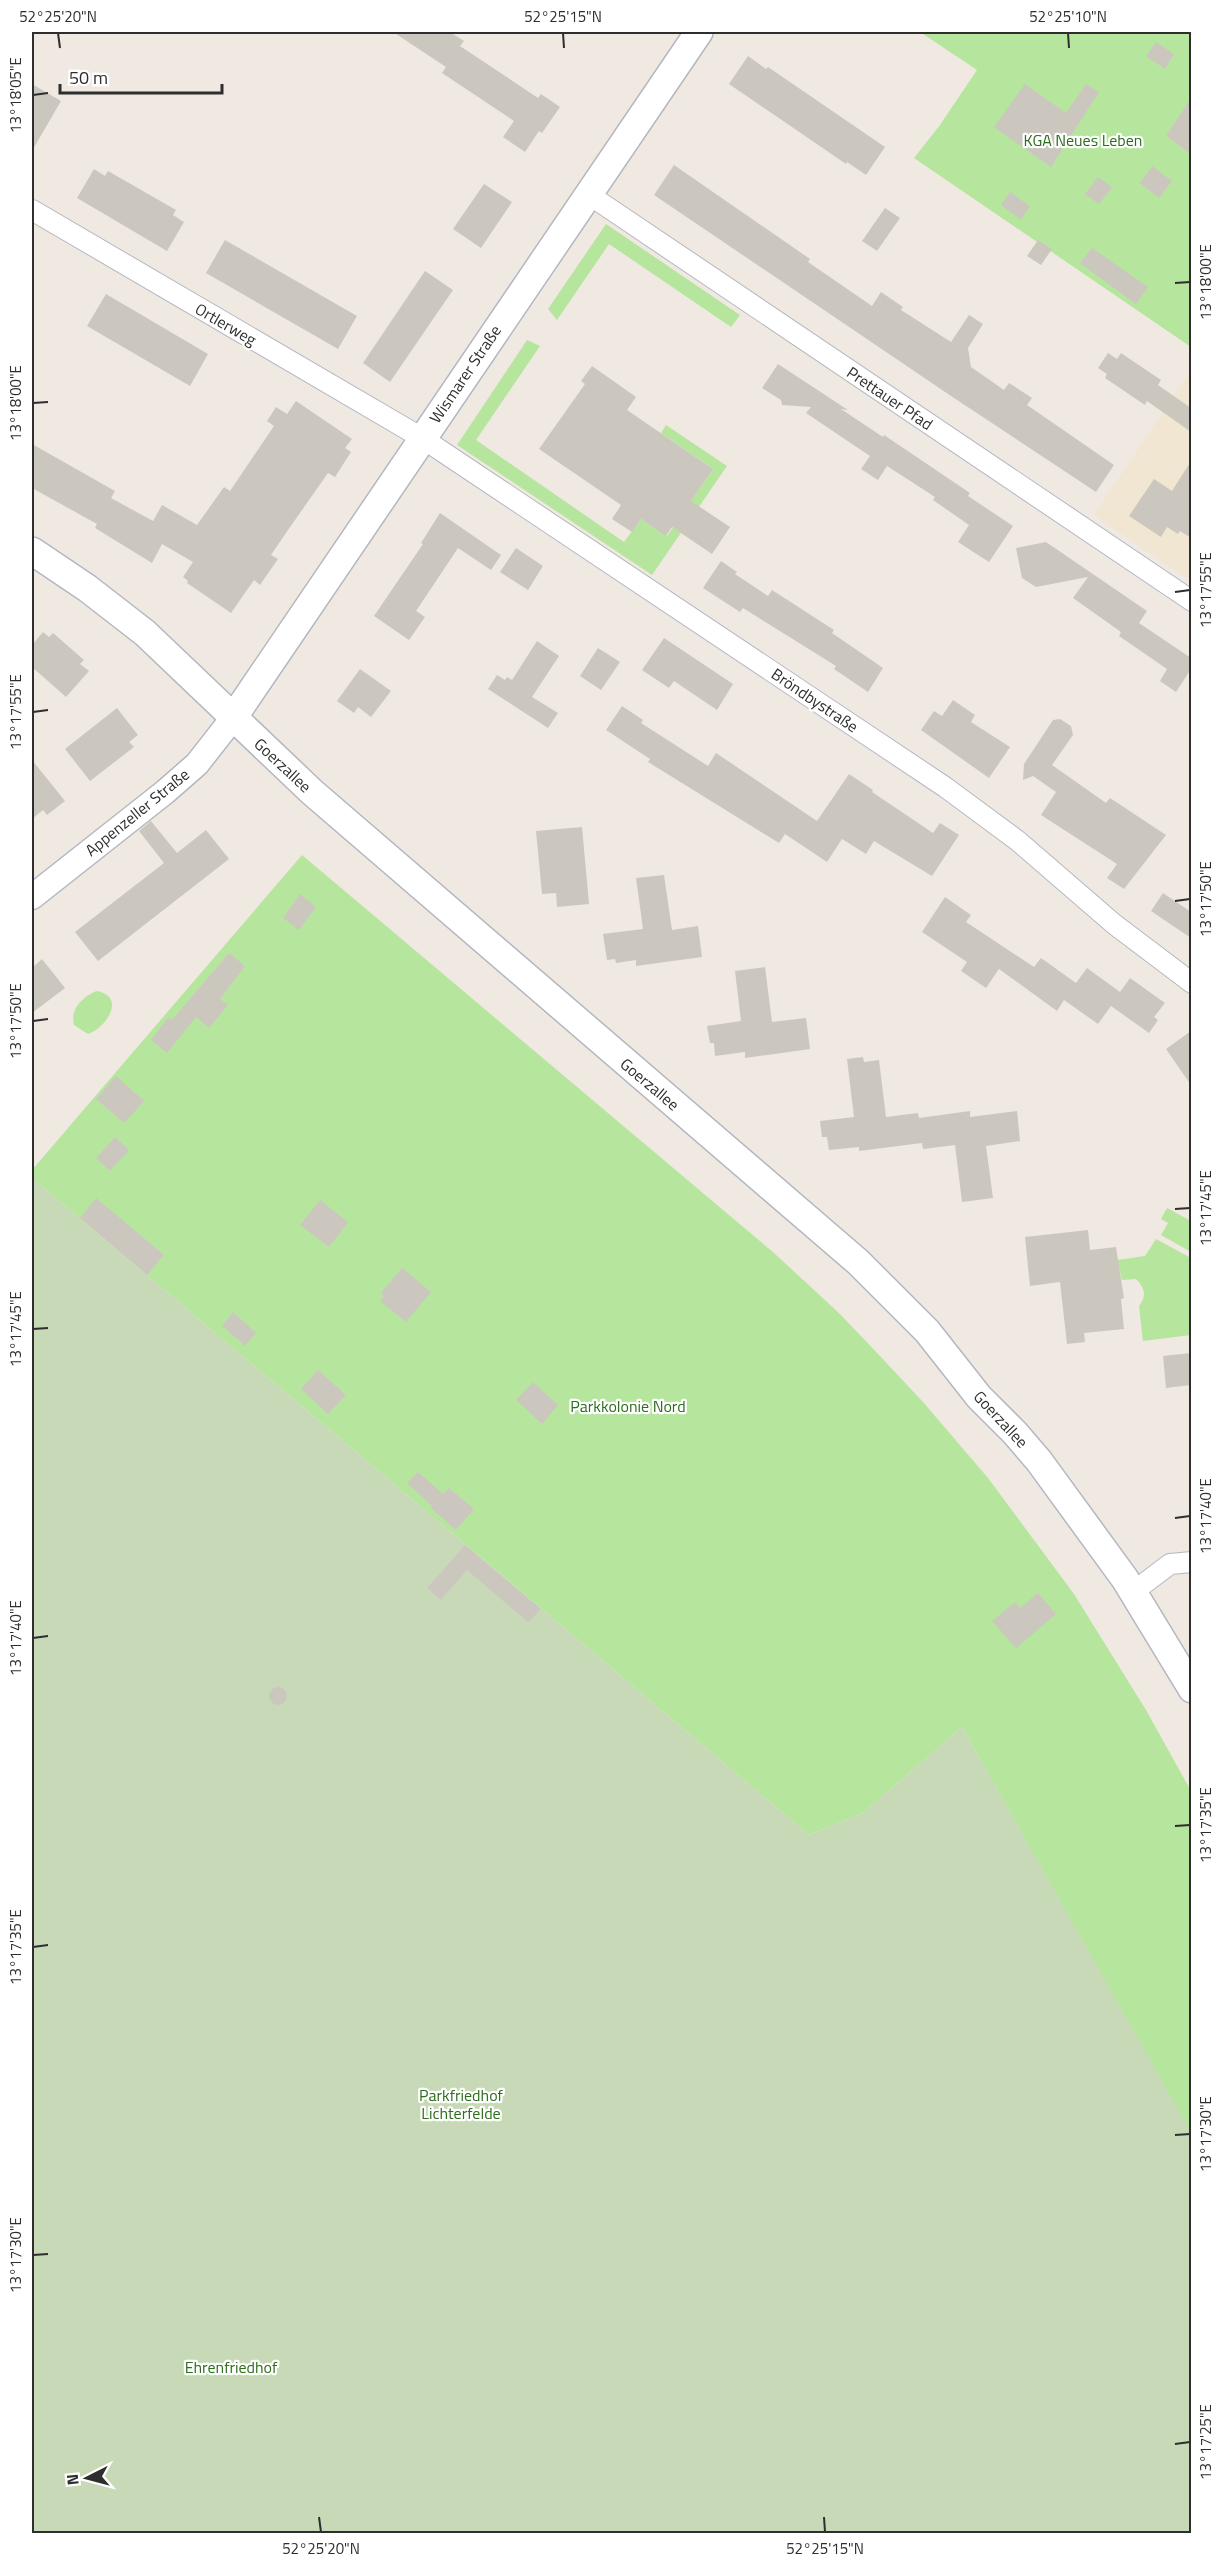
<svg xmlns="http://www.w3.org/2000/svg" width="1223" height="2565" viewBox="0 0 1223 2565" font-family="'Titillium Web',sans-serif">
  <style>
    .education { fill: #f0e6d1 }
    .green { fill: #b6e59e }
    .cemetery { fill: #c8d9b8 }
    .building { fill: #cbc7bf }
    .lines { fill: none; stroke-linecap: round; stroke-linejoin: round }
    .minor-casing { stroke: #b4b7c1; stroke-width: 22 }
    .tertiary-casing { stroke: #b4b7c1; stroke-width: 27 }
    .secondary-casing { stroke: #b4b7c1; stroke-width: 30 }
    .minor { stroke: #fff; stroke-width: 20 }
    .tertiary { stroke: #fff; stroke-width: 24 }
    .secondary { stroke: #fff; stroke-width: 27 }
    .ticks { fill: none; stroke: #2e2e2e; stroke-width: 2 }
    .labels { text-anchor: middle; stroke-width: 4.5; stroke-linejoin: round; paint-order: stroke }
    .park-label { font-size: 16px; fill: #2c6e1b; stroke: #fff }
    .street-label { font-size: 16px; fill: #2e2e2e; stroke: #fff }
    .neatline { fill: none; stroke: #2e2e2e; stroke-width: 2 }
    .ticks-label { font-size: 15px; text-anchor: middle; fill: #2e2e2e }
  </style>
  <rect width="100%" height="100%" fill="#efe9e1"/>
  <path class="education" d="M1191,371V581L1094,515Z"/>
  <path class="green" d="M920,32H1191V347L914,158L940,125L977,70Z
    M606,224L740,315L731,327L609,244L557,320L548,309Z
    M527,340L540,346L476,440L624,542L641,519L667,536L713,469L661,433L666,425L727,466L652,575L457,445Z
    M302,855L774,1253L840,1314L879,1355L923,1402L988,1478L1074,1594L1146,1710L1191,1791V2134L962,1727L863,1813L809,1835L32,1178V1170Z
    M97,991C127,997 106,1028 88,1034L74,1025C70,1009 83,996 97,991Z
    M1167,1208L1191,1221V1252L1161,1235L1168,1223L1161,1219Z
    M1156,1239L1191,1258V1335L1143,1341L1139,1306C1147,1296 1145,1288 1136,1279L1122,1280L1117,1260L1145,1256Z"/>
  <path class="cemetery" d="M32,1178L809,1835L863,1813L962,1727L1192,2134L1191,2533H32Z"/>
  <path class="building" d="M393,32H450L464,41L460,46L538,98L541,94L560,107L542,133L539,131L525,152L503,137L514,121L442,73L446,67Z
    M1156,42L1174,54L1165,69L1146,56Z
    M748,56L766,69L768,67L885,147L866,175L847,162L846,164L729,84Z
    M32,84L61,101L32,151Z
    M1025,84L1066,113L1086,84L1099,92L1051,167L994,127Z
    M1191,98V154L1166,136Z
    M674,165L810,259L808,262L872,306L881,292L903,307L901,310L951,342L969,315L983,324L968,348L971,367L1004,390L1009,383L1032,398L1027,405L1114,465L1096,492L951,396L654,195Z
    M1152,166L1172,181L1159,198L1140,183Z
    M94,169L105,176L108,171L176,210L173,215L184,222L167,251L77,198Z
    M1098,177L1112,187L1099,204L1085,194Z
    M484,184L512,202L481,248L453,229Z
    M1010,192L1030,206L1021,220L1001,205Z
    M885,208L900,218L877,251L862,241Z
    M225,240L357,316L338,349L206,273Z
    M1038,240L1052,249L1041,265L1027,256Z
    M1092,248L1148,287L1136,304L1080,263Z
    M425,271L453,290L390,382L363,363Z
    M106,294L208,354L190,386L87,326Z
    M1108,353L1117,359L1121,353L1161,380L1158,385L1191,408V432L1147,401L1145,405L1105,378L1107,374L1098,368Z
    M778,364L848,410L841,409L883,437L884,435L970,493L968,496L1013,526L989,562L958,542L969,525L933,500L935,497L887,466L878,480L861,469L870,456L806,413L811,407L782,405L781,400L762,388Z
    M592,366L636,397L627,410L713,469L691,501L730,527L712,554L672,527L666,536L641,519L632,532L612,519L621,505L539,449L585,384L581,381Z
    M296,401L352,439L345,448L351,452L335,477L328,473L288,530L271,555L278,559L260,585L254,580L231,613L187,583L188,581L183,577L193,562L162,544L152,563L95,528L97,524L32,488V444L115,491L111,498L153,521L162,505L197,525L224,487L230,491L274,426L267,421L276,407L287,414Z
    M1191,461V538L1180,531L1178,534L1167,527L1161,537L1129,516L1154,479L1172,491Z
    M440,513L501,555L491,570L458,548L416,611L425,617L409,640L374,616L423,544L421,543Z
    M1046,542L1147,611L1139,623L1191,658V669L1176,692L1160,681L1167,669L1119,636L1121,632L1073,598L1088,577L1036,587L1022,578L1016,548Z
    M516,548L543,566L528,590L500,572Z
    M721,561L737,572L735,574L768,596L772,590L834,630L832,633L883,668L868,692L834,669L836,666L775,628L743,608L740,612L703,588Z
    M43,632L49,637L53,633L84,660L80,664L89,671L66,697L32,667V645Z
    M664,638L733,684L717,710L674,681L669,688L642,670Z
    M537,641L559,656L532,697L558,713L548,728L488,689L497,675L505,680L507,677L512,680Z
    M598,648L620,662L601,690L580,676Z
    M360,669L391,691L371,717L358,707L354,713L337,701Z
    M953,700L975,715L971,722L1010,747L989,778L921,730L934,711L942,716Z
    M622,706L643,720L641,723L708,766L716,753L817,821L849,774L873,790L872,792L933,833L940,823L959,835L932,876L874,841L866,854L842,839L827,862L785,834L779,843L648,762L650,759L606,730Z
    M117,708L138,735L129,742L134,747L90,781L65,749Z
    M1060,719L1071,726L1073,735L1052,765L1106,803L1110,798L1166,835L1124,889L1107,878L1117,864L1041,815L1056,792L1033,776L1023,780L1024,764L1053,720Z
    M32,760L65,801L47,815L43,810L32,819Z
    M151,821L177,853L206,830L229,859L98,961L75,932L164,863L139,831Z
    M582,827L589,904L557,907L556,893L542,894L536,831Z
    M664,875L672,930L698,926L702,957L636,966V960L616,963L615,959L607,960L603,934L643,929L636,878Z
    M1163,893L1191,912V938L1151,911Z
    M300,894L316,907L299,930L283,918Z
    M945,897L971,915L966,922L1034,967L1041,958L1076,983L1087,968L1120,992L1130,978L1165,1003L1154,1017L1158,1020L1149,1033L1111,1006L1098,1024L1064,1000L1057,1011L999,969L986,988L961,971L967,962L922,932Z
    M229,953L245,966L220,999L228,1005L209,1028L196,1017L167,1053L151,1040L168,1018L172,1020Z
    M42,959L65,988L32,1013V968Z
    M765,967L772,1022L806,1018L810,1049L745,1058V1052L715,1056L714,1043H710L707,1026L741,1021L735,971Z
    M1191,1031V1085L1166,1049Z
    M863,1057L864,1062L879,1060L886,1117L918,1113L919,1118L970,1111V1117L1017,1111L1020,1141L986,1146L993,1198L962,1202L955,1145L923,1149L922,1143L859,1151V1147L829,1150L827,1137H822L820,1121L854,1117L847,1059Z
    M116,1076L144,1101L124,1123L96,1099Z
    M115,1137L129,1150L110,1171L96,1158Z
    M96,1198L164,1255L147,1275L80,1218Z
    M320,1200L348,1222L329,1247L300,1225Z
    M1088,1230L1090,1250L1116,1247L1124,1298L1121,1299L1124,1329L1084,1333L1085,1342L1067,1344L1060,1282L1030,1286L1025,1237Z
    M402,1268L431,1292L406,1322L380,1301L384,1296L381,1293Z
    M233,1312L256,1333L245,1346L222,1326Z
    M1191,1353V1385L1166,1388L1163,1356Z
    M318,1370L346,1395L328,1414L301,1389Z
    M533,1382L558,1405L542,1424L516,1400Z
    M418,1472L443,1494L449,1488L474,1509L456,1530L431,1508L432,1506L407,1483Z
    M465,1545L541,1609L528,1622L467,1570L441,1600L427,1588Z
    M1038,1593L1056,1614L1016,1648L992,1621L1015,1602L1020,1608Z
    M269 1696a9 9 0 1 1 18 0a9 9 0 1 1-18 0Z"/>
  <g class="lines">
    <defs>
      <path id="minor" d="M588,194L1192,601
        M32,210L422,438L945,787L1018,841L1114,924L1192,983
        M1133,1592L1170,1564L1192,1562"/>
      <path id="tertiary" d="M32,897L165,792L197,764L233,718"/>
      <path id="secondary" d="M32,551L87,588L145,633L312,792L858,1262L927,1331L979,1397L1015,1433L1039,1461L1125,1579L1192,1689
        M233,718L699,32"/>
    </defs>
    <use href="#minor" class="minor-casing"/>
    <use href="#tertiary" class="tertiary-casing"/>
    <use href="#secondary" class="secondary-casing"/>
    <use href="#minor" class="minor"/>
    <use href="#tertiary" class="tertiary"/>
    <use href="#secondary" class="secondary"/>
  </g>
  <path class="ticks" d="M58,33L60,48M563,33L564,48M1068,33L1069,48M33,95L48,93M1175,283L1190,282M33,403L48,402M1175,592L1190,590M33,712L48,710M1175,901L1190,899M33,1021L48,1019M1175,1209L1190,1208M33,1329L48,1328M1175,1518L1190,1516M33,1638L48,1636M1175,1826L1190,1825M33,1947L48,1945M1175,2135L1190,2134M33,2255L48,2254M1175,2444L1190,2442M319,2517L321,2532M824,2517L825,2532"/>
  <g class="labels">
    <g class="park-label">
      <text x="1083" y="146">KGA Neues Leben</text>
      <text x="628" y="1412">Parkkolonie Nord</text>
      <text x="461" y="2101">Parkfriedhof<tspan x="461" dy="18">Lichterfelde</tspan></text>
      <text x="231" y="2373">Ehrenfriedhof</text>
    </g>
    <g class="street-label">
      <text transform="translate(226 324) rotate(30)" y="6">Ortlerweg</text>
      <text transform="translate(465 374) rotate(-56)" y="6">Wismarer Straße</text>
      <text transform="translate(890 398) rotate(34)" y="6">Prettauer Pfad</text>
      <text transform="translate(815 700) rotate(34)" y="6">Bröndbystraße</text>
      <text transform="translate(283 765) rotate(43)" y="6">Goerzallee</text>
      <text transform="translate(137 812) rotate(-39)" y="6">Appenzeller Straße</text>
      <text transform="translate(650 1084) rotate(40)" y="6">Goerzallee</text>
      <text transform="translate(1001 1419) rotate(47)" y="6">Goerzallee</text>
    </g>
  </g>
  <rect width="1223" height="2565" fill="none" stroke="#ffffff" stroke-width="66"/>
  <g transform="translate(87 2478) rotate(264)" stroke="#ffffff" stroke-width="4.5" paint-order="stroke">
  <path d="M0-4.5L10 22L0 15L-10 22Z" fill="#2e2e2e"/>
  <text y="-9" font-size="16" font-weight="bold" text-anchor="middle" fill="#2e2e2e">N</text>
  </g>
  <path d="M60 84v9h162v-9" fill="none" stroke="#2e2e2e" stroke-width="3"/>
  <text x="69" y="84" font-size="18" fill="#2e2e2e" stroke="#ffffff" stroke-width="4.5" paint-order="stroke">50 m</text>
  <rect x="33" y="33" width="1157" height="2499" class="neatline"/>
  <g class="ticks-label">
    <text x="58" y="22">52°25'20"N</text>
    <text x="563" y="22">52°25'15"N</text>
    <text x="1068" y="22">52°25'10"N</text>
    <text transform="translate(16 95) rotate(-90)" y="5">13°18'05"E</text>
    <text transform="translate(1206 282) rotate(-90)" y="5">13°18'00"E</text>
    <text transform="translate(16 403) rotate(-90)" y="5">13°18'00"E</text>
    <text transform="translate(1206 590) rotate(-90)" y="5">13°17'55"E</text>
    <text transform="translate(16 712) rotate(-90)" y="5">13°17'55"E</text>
    <text transform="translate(1206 899) rotate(-90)" y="5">13°17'50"E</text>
    <text transform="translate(16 1021) rotate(-90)" y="5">13°17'50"E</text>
    <text transform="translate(1206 1208) rotate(-90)" y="5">13°17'45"E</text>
    <text transform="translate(16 1329) rotate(-90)" y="5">13°17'45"E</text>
    <text transform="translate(1206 1516) rotate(-90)" y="5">13°17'40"E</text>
    <text transform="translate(16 1638) rotate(-90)" y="5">13°17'40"E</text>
    <text transform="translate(1206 1825) rotate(-90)" y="5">13°17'35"E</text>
    <text transform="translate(16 1947) rotate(-90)" y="5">13°17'35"E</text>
    <text transform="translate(1206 2134) rotate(-90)" y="5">13°17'30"E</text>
    <text transform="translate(16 2255) rotate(-90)" y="5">13°17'30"E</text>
    <text transform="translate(1206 2442) rotate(-90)" y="5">13°17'25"E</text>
    <text x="321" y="2554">52°25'20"N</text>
    <text x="825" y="2554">52°25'15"N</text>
  </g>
</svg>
